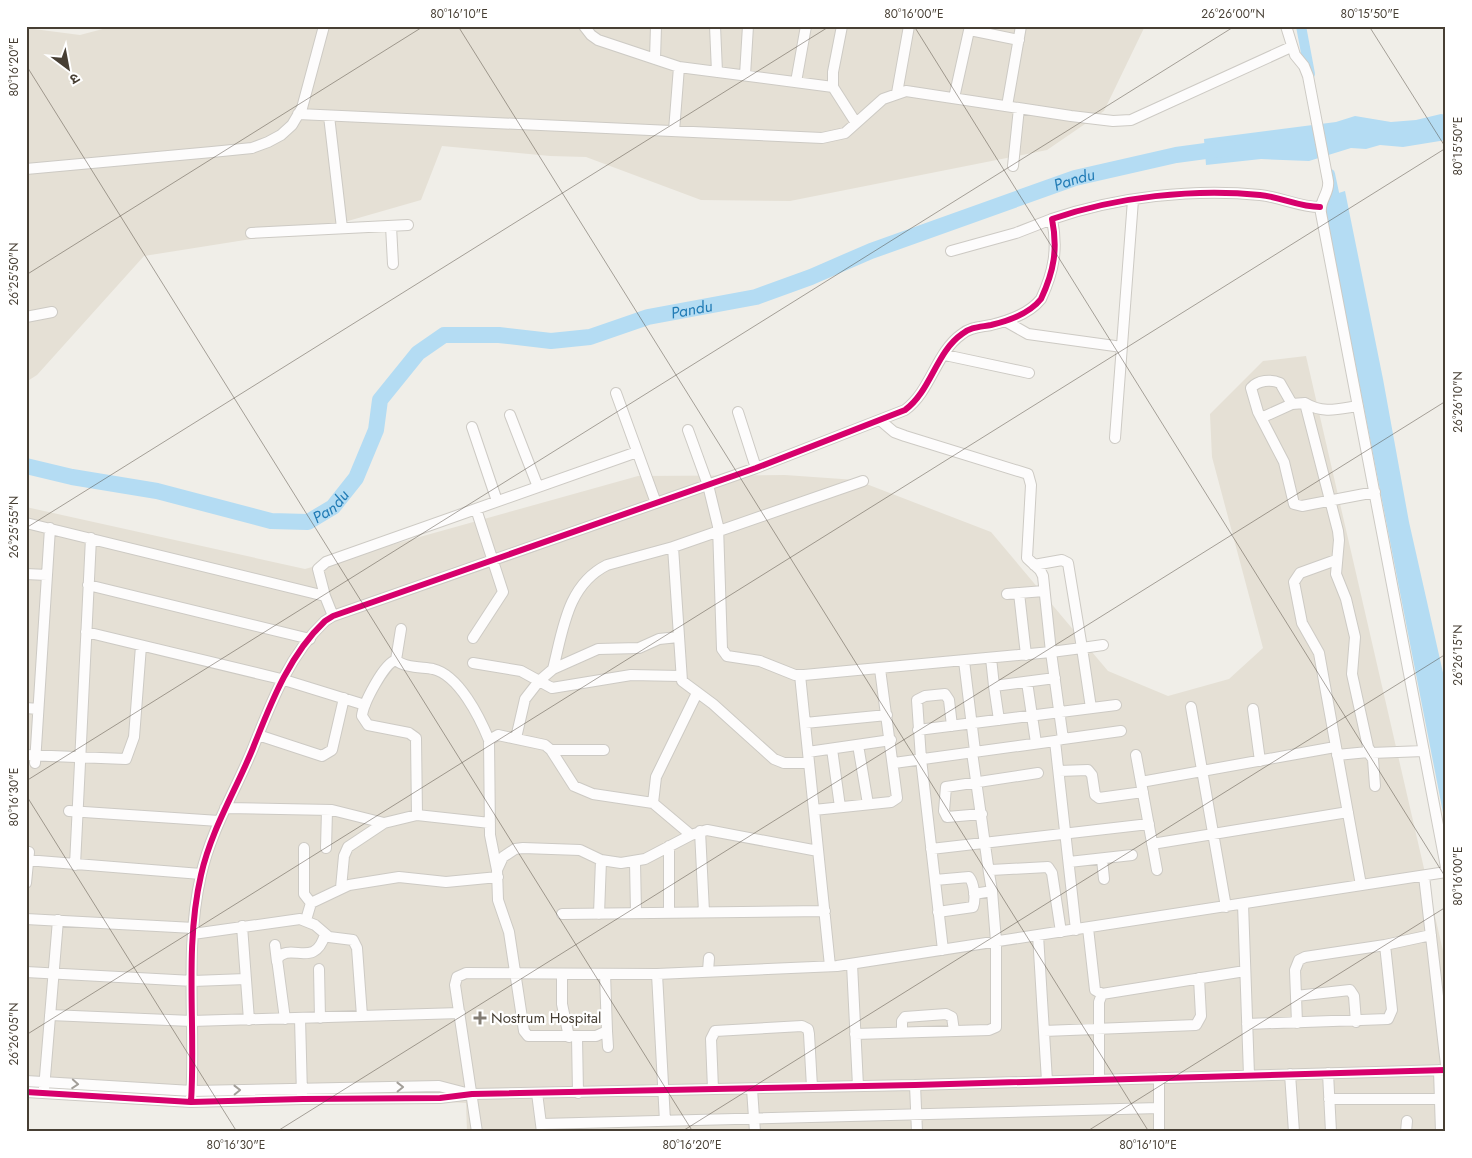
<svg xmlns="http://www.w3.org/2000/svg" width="1472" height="1158" viewBox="0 0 1472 1158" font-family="Jost,'Noto Sans Devanagari',sans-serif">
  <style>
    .residential { fill: #e5e0d5 }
    .water { fill: #b4dcf3 }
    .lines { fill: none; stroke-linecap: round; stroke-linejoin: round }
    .canal { stroke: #b4dcf3; stroke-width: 10 }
    .river { stroke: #b4dcf3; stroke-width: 16 }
    .minor-casing { stroke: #cdcac4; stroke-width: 12 }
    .minor { stroke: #fdfcfc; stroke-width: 10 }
    .cycleway-casing { stroke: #fff; stroke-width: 9 }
    .cycleway { stroke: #d6006c; stroke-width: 6 }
    .oneway { stroke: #a29e98 }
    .ticks { fill: none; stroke: #473f34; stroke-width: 1; stroke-opacity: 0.45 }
    .poi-dot { fill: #827c73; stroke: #fff; stroke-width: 2 }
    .labels { text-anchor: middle; stroke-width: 4.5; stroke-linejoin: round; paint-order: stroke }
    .poi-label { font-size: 15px; fill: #473f34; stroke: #fff; text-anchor: start }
    .water-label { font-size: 16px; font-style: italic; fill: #217bb5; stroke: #fff }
    .neatline { fill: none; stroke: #473f34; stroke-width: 2 }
    .ticks-label { font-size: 12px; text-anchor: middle; fill: #473f34 }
  </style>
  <rect width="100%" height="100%" fill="#f0eee8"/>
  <path class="residential" d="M114,26H1145L1104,111L1047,150L790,201L701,200L586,157L550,156L442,146L421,200L327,227L144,256L37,375L26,382V28L80,35Z
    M1306,356L1446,964V1132H467L466,1103L26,1081V507L305,569L638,476L785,475L856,480L991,532L1108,671L1168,696L1229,679L1263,648L1212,457L1210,414L1263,361Z"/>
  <path class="water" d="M1441,114L1446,115V140L1403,147L1380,145L1366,149L1351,148L1309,161L1261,159L1206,165L1204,139L1336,122L1355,116L1391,122L1416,120Z
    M1345,191L1383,379L1409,522L1446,686V828L1323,198Z"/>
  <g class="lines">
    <path class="canal" d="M1301,26L1310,74
      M1330,174L1337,207"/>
    <path class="river" id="s1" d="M26,466L72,477L157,491L271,521L308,522L333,507L356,478L376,430L380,400L418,353L444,335H499L551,341L590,337L648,317L756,297L811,277L871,251L1075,178L1176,155L1228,148"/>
    <defs>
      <path id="minor" d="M584,26L591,35L598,40L679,67L833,87
        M715,26L717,72
        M842,26L833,72V87L856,123
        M1286,26L1295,55L1304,66L1308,76L1328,181C1330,193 1319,200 1321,213L1446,867
        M970,30L1019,40
        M655,59L656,26
        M745,75L748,26
        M796,82L806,26
        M897,93L909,26
        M954,98L970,26
        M1007,106L1021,26
        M298,114L822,138L845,133L883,99L906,91L1071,116L1113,121L1131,120L1291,47
        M329,116L342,228
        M674,131L679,67
        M1013,166L1019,108
        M26,169L212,152L252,148L268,142L281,135L292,125L302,108L324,26
        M391,226L393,264
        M251,233L408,225
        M951,251L1016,233L1052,219
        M26,317L52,312
        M1005,321L1028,334L1122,347
        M945,355L1029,373
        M616,393L656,503
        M1305,403L1338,531L1339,540L1336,574L1346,599L1355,637L1352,674L1368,747L1371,753L1424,751
        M1358,406C1338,409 1323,414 1305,403L1292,404L1280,383C1271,379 1258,380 1251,388L1258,412L1284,462L1294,504L1302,506L1375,492
        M738,412L756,468
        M510,415L538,487
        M1261,418L1292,404
        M472,427L497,501
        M688,430L708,485L718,526L722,649L727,656L760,661L795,675H804L1051,652L1043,576L1040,570L1027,558L1031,485L1028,474L905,436L894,432L881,421
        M1115,438L1133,200
        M26,523L325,596L333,616
        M1336,560L1300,573L1294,582L1302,623L1319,653L1361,885
        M1034,565L1062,560L1068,563L1082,648L1051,652L1063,739L1055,741L1076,930
        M26,574L47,575
        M88,585L310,639
        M1019,593L1026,655
        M1007,594L1044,591
        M325,596L318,569L326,562L637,452
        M401,629L396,660C404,668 422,667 433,669C459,675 480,718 489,740
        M86,632L281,679L365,705
        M473,638L503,592L476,509
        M991,658L994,686
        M396,660C384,663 363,704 362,716L368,725L409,733L416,738L417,815
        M964,661L975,751
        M473,663L521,671L552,688L631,675L680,676
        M553,669C563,630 567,585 607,565L673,547
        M800,675L830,966
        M1027,682L1036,743
        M1191,707L1226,907
        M26,708L38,709
        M1091,708L1082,648L1103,645
        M1253,709L1260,761
        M999,720L994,686L1055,678
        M805,723L887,715
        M918,730L1116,705
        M258,735L322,756L332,750L344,698
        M516,738L525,699L539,681L553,669L598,649L639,648L659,639L678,637
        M1063,739L1121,731
        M858,745L868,804
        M832,749L840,807
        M551,750H604
        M808,752L891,740
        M972,752L989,873
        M26,755L126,759L134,737L141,646
        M1136,755L1157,870
        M1337,755L1368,752L1373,759L1375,786
        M35,763L50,528
        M809,763H784L774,759L713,704L682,681L673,547L863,481
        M894,763L1055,741
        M1059,771L1088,770L1092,775L1095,795L1099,798L1143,792
        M1141,782L1335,747
        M653,803L656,777L697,693
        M225,808L332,810L384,823L417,815L490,823
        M814,810L891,802L897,798L880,669
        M69,811L219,821
        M982,814L947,817L944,811L946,787L1038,773
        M700,831L704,912
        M1152,844L1348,812
        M304,848V894L311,903
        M326,848L327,810
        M931,849L1149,824
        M1102,859L1104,879
        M26,860L201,874
        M635,862L636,913
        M1069,862L1132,855
        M75,865L91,538
        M497,870L490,835L489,740L498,735L545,745L551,750L574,786L593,794L653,803L691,835
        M1424,876L1446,1065
        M935,880L969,877C974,883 976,899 973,907L938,912
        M26,883L29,852
        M341,888L344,856L348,847L384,823
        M974,894L992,891L989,873L991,870L1048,867L1052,873L1061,932
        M1243,904L1249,1075
        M669,913V846
        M562,914L825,911
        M599,914L601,860
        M26,919L194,928
        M306,920L311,903L349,885L399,877L446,882L498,877
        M242,926L249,1020
        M1088,928L1095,990L1102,994
        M193,934L300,919L315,925L329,937L353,940L357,948L362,1016
        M1038,935L1047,1081
        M275,945L277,962
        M943,950L921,759L917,700L925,696L945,694L949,700L952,726
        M852,964L858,1086
        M319,969L320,1018
        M708,971L709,958
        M26,972L193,981L246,979
        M562,974V1004L569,1037
        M605,974L607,1031L596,1036H528L524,1031L509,932L498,900L497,870L503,857L515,849L523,848L580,850L601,860L621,863L645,859L691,835L707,830L818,851
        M657,974L665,1121
        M1296,996L1350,990L1354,996L1356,1022
        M50,1015L192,1021L460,1013
        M300,1018L302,1095
        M285,1019L277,959C290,941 315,970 325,934
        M1297,1023L1295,970L1299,960L1305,957L1385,945
        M1247,1024L1388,1019L1392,1010L1385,945L1431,935
        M607,1031L608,1047
        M1044,1031L1196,1025L1201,1016L1199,978
        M902,1032V1021L905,1017L946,1014L952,1017L954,1031
        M855,1034L989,1030L996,1027V941L992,891
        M577,1037L578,1093
        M1439,1070L1441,1132
        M1328,1073L1331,1132
        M1290,1074L1294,1132
        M1099,1080V1002L1102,994L1245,971
        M26,1081L192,1091L439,1086L466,1093
        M915,1085L917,1132
        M44,1089L58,920
        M713,1089L711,1039L715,1031L802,1026L808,1029L809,1034L812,1087
        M752,1089L755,1132
        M26,1092L191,1102L303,1099L440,1098L472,1094L915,1085L1446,1070
        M537,1093L542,1132
        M1329,1099H1440
        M191,1102C196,1027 184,949 201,875C211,830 236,790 253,748C271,703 289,655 325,621L333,616L756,468L905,410C931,391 936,352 962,334C970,327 981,327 991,325C1008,321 1030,313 1041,299C1054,271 1058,249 1052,219C1116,197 1194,188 1260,195C1281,197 1299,207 1320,207
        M541,1124L1159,1108
        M477,1132L455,985L457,977L466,973L657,974L837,966L1446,872
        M1159,1132V1078
        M1406,1132L1407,1121"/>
    </defs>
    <use href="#minor" class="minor-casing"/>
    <use href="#minor" class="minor"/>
    <defs>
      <path id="cycleway" d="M26,1092L191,1102L303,1099L440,1098L472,1094L915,1085L1446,1070
        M191,1102C196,1027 184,949 201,875C211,830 236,790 253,748C271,703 289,655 325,621L333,616L756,468L905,410C931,391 936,352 962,334C970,327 981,327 991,325C1008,321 1030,313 1041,299C1054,271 1058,249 1052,219C1116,197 1194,188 1260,195C1281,197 1299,207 1320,207"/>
    </defs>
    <use href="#cycleway" class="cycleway-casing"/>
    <use href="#cycleway" class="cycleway"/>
  </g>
  <defs><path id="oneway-chevron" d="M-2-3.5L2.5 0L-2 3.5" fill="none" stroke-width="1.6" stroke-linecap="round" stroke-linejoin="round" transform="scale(1.25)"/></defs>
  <g class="oneway">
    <use href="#oneway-chevron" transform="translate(75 1084) rotate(4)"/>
    <use href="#oneway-chevron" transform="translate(400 1087) rotate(-1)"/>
    <use href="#oneway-chevron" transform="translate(237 1090) rotate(-1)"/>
  </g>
  <path class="ticks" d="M458,26L1149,1132M914,26L1446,878M1369,26L1446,148M26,65L693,1132M26,275L424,26M26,528L830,26M26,781L1235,26M26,795L237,1132M26,1035L1446,148M276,1132L1446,401M681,1132L1446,654M1086,1132L1446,907"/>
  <path class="poi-dot" d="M477.5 1010.5h5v5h5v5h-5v5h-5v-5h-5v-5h5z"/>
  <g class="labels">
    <g class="poi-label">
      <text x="491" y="1023">Nostrum Hospital</text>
    </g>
    <g class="water-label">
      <text dy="6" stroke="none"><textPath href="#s1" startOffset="1186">Pandu</textPath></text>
      <text dy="6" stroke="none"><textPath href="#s1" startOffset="781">Pandu</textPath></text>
      <text dy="6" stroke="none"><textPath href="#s1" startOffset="316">Pandu</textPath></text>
    </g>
  </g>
  <rect width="1472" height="1158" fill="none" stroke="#ffffff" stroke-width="55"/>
  <g transform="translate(68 68) rotate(148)" stroke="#ffffff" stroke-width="4" paint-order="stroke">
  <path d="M0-4L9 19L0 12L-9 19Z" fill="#473f34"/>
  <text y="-8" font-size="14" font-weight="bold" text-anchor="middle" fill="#473f34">उ</text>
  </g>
  <rect x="28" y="28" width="1416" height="1102" class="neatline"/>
  <g class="ticks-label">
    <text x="459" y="18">80°16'10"E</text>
    <text x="914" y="18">80°16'00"E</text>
    <text x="1233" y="18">26°26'00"N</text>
    <text x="1370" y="18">80°15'50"E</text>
    <text transform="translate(14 67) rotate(-90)" y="4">80°16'20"E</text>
    <text transform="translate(1458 146) rotate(-90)" y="4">80°15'50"E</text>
    <text transform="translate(14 274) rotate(-90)" y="4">26°25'50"N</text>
    <text transform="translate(1458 402) rotate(-90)" y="4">26°26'10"N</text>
    <text transform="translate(14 527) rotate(-90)" y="4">26°25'55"N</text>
    <text transform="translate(1458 655) rotate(-90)" y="4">26°26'15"N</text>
    <text transform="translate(14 797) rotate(-90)" y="4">80°16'30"E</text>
    <text transform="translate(1458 876) rotate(-90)" y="4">80°16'00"E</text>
    <text transform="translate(14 1034) rotate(-90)" y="4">26°26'05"N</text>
    <text x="236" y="1149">80°16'30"E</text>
    <text x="692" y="1149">80°16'20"E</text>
    <text x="1148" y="1149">80°16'10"E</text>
  </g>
</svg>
